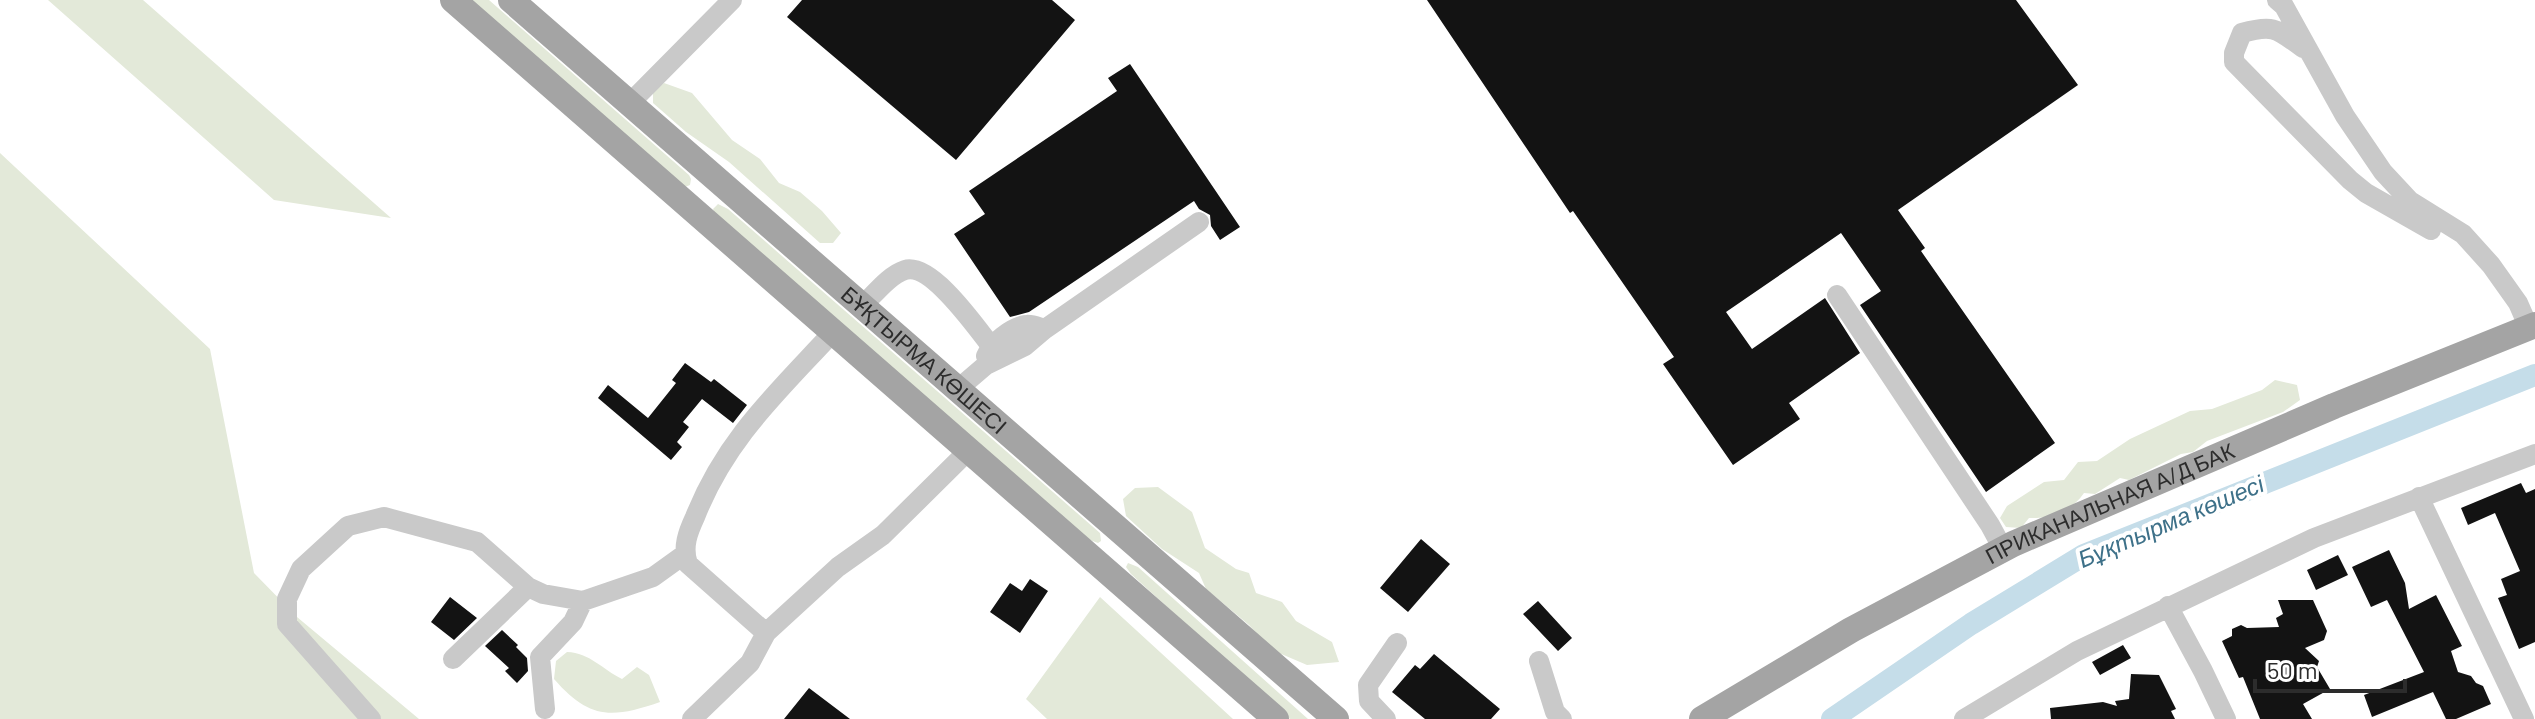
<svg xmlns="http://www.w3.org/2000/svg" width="2535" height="719" viewBox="0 0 2535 719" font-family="Barlow,sans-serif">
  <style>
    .green { fill: #e3e9d9 }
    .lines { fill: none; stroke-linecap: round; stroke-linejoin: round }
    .canal { stroke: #c5dde9; stroke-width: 22 }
    .building { fill: #131313 }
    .minor { stroke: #c9c9c9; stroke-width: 20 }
    .major { stroke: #a4a4a4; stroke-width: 26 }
    .labels { text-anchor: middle; stroke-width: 8; stroke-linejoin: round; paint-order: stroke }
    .street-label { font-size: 22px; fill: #2c2c2c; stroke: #fff }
    .water-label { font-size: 24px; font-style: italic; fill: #3e7189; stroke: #fff }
  </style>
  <rect width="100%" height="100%" fill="#fff"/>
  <path class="green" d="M48,0H143L391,218L274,200Z
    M468,0H489L689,175L691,179L690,185L685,187Z
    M664,83L692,93L732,140L760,159L779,183L800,192L822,211L841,233L833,243H820L729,162L686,132L653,103V91Z
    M0,153L210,349L254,573L297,617L419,719H0Z
    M718,204L728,209L1100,533L1101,541L1098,543L1090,540L716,216L713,209Z
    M2275,380L2297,385L2300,400L2283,412L2207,441L2193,452L2181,454L2129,480L2120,478L2095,494L2084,493C2072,511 2049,519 2029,518L2021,528L2006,527L2000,518L2007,506L2044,482L2064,480L2078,462L2097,461L2130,439L2190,411L2212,409L2262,390Z
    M1158,487L1192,512L1205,548L1236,569L1249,573L1256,593L1282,602L1296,621L1332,642L1339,662L1307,665L1272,650L1249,625L1206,589L1199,573L1162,549L1126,516L1123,499L1135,488Z
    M1128,563L1138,567L1308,719H1290L1131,574L1126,567Z
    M1100,597L1233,719H1047L1026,699Z
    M567,652C590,653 602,669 622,679L637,667L649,675L660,702C611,719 589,719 554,679L556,661Z"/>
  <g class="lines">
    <path class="canal" d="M1832,719L1971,624L2084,555L2535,375"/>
  </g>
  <path class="building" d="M802,0H1052L1075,20L956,160L787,17Z
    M1427,0H2016L2078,85L1898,210L1925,248L1921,251L2055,443L1986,492L1860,305L1881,291L1841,233L1726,312L1752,349L1825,298L1860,353L1789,403L1800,419L1733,465L1663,364L1674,357L1573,211L1570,213Z
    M1130,64L1240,227L1220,240L1211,226L1210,215L1199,209L1194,201L1029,312L1010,317L954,234L985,214L969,191L1117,91L1108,78Z
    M685,363L711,382L714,379L747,405L733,423L702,399L683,422L689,427L677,442L682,447L671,460L598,398L608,385L648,418L676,383L672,380Z
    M2521,483L2526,493L2535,489V642L2519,649L2498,598L2507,595L2501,579L2520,571L2495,513L2468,525L2461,508Z
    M1421,539L1450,564L1408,612L1380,588Z
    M2389,550L2405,583L2409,609L2436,595L2462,646L2451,651L2458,672L2471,676L2476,683L2483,686L2491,704L2456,719H2446L2433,692L2372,717L2364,695L2424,672L2387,600L2371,607L2352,567Z
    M2338,555L2348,575L2316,590L2307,570Z
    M1030,579L1048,591L1020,633L990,612L1010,583L1022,591Z
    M450,597L477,618L454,640L431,622Z
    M2278,600H2313L2327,631L2324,640L2305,648L2319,661L2317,667L2330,689L2303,704L2312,719H2260L2243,677L2239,678L2222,641L2232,636V629L2241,625L2247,628L2279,627L2276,618L2283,614Z
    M1538,601L1572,638L1558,651L1523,614Z
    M502,630L518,645L516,647L527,658L528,671L517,683L505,671L509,668L485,646Z
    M2123,645L2131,658L2100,675L2092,662Z
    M1434,654L1500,709L1491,719H1425L1392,692L1415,665L1420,669Z
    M2131,674L2159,675L2176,709L2171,711L2175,719H2051L2050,708L2103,702L2117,706L2115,701L2129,699Z
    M809,688L850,719H784Z"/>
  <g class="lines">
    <path class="minor" d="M2277,0L2284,6L2345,116L2383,172L2410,201L2463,234L2491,265L2518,303L2529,328
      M2303,48C2277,29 2274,24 2242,33L2234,53V62L2350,180L2366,193L2431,230
      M630,103L732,0
      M1837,295L1990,525L2003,549
      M862,306C874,295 889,275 905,270C931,262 976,327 991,346
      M986,356C991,343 1012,327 1026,325C1032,324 1038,327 1045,329
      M958,389L986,365L1025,346L1045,329L1199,222
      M2419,497L2524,719
      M2168,606L2203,671L2226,719
      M766,633L838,567L883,535L969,450
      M453,659L528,587
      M1539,661L1555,712L1562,719
      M545,709L540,657L573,622L583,601
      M371,719L287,624V599L301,569L348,526L384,517L477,542L528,587L543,594L583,601L653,577L685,554
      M692,719L750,663L766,633L688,564C682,547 688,532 695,517C726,438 779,391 834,331
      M1386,719L1369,701L1368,685L1397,643
      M1964,719L2077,651L2314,538L2535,454"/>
    <g class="major">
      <path d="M453,0L1276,719"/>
      <path id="s1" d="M511,0L1336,719"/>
      <path id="s2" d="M1702,719L1851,630L2013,544L2334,406L2535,325"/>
    </g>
  </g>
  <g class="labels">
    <g class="street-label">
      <text dy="8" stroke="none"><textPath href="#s1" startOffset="548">БҰҚТЫРМА КӨШЕСІ</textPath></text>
      <text dy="8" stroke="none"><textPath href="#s2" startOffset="462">ПРИКАНАЛЬНАЯ А/Д БАК</textPath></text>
    </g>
    <g class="water-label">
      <text transform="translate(2171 522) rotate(-23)" y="8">Бұқтырма көшесі</text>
    </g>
  </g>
  <path d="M2255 679v12h150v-12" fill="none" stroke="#2c2c2c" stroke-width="4"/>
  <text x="2267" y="679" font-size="24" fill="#2c2c2c" stroke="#ffffff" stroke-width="6" paint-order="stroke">50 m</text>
</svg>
